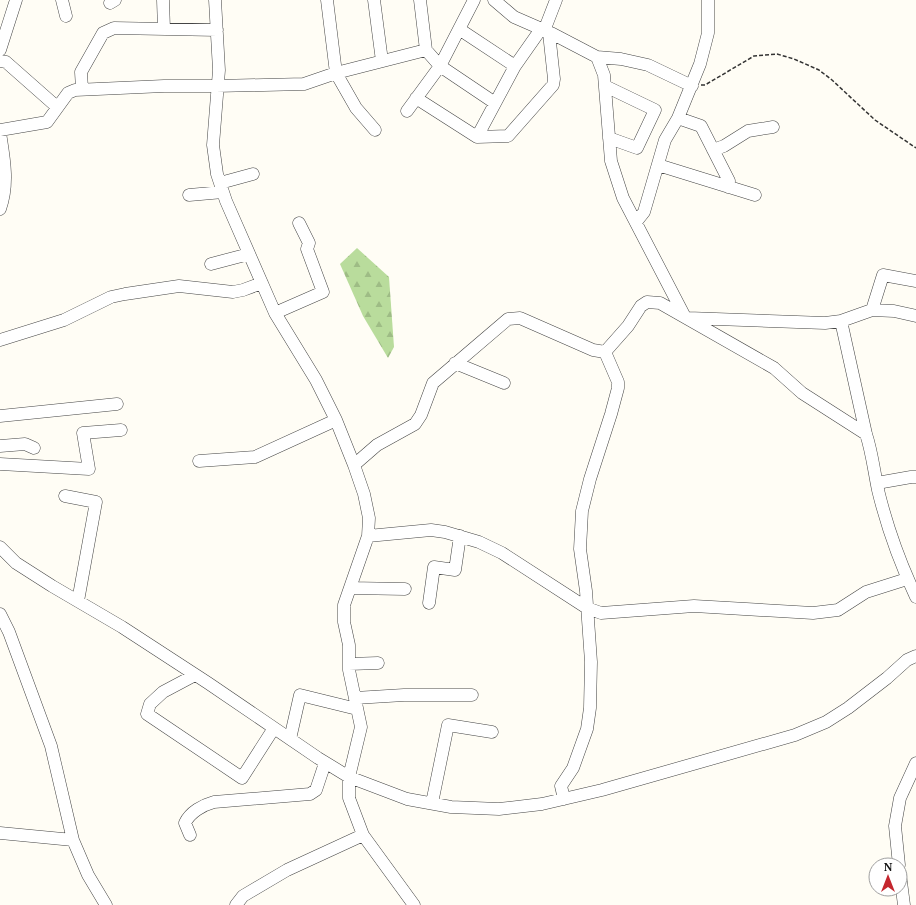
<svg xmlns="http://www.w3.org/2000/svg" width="916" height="905" viewBox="0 0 916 905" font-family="'Noto Serif',serif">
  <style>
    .forest { fill: url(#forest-firs) }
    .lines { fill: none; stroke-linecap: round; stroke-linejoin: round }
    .minor-casing { stroke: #444; stroke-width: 13 }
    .path { stroke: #333; stroke-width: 1.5; stroke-dasharray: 4 2; stroke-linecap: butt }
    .minor { stroke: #fff; stroke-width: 12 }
  </style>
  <defs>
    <pattern id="forest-firs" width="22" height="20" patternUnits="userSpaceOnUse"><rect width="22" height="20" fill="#b9dc9c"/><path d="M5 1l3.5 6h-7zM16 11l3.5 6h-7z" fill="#9ebc85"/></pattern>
  </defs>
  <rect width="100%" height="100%" fill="#fffdf5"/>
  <path class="forest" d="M357,248L389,277L394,347L388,358L363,316L340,264Z"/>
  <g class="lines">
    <defs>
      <path id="minor" d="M62,0L66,16
        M163,0L164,29
        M215,0L219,70L213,145L217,174L226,201L275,313L316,380L336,420L354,465L364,494L369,518L368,536L344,605V622L349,645V670L361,727L349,777V798L363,835L414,905
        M327,0L336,73L356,108L375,130
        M374,0L382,61
        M420,0L426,50
        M494,0L514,17L553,34L597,57L621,59L648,65L692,86
        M110,3L115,0
        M459,29L515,66
        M544,31L556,0
        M0,50L16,0
        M597,57L604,75L611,161L623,198L685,317
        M0,61L6,62L57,107
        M605,86L655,110L637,148L609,138
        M82,89L81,72L103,33L114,28L217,30
        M416,98L477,137L508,136L553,85L554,79L549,33
        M407,111L440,66L474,0
        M678,118L701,126L729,181L728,187
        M0,130L47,122L68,93L75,90L164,86H216L304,84L336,73L426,50L440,66L495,103
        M0,133C4,158 9,184 0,209
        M477,137L515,66L541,29
        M713,150L724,146L748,131L773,127
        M658,165L755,195
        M220,183L253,174
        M189,195L223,192
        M636,222L644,212L665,140L678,118L700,64L708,33V0
        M211,264L249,254
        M872,310L883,275L916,281
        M275,313L323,292L307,249L309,243L299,223
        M688,318L825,323L841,321L872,310L894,311L916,316
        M841,321L866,434C872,452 874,471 878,490C887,527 900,563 916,597
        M0,340L64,320L111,297L125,294L179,286L233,292L243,290L262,283
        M605,352L628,326L641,306L647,302L660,303L774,368L802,393L866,434
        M455,363L504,383
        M0,416L117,404
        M0,446L25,444L34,448
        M199,461L255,457L336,420
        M0,464L89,469L83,433L121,430
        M354,465L377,445L415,424L421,415L433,383L508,319L520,318L593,350L605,352
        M877,483L911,477H916
        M65,496L96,502L78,601
        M368,536L431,530L445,532L479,542L502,553L587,608L601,613L694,606L813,613L838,610L866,592L907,579
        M0,547L16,563L52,586L122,627L208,683L318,758L349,777L407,799L451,807L499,809L542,804L602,790L795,735L826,722L848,708L887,678L907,660L916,656
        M350,588L405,589
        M429,603L434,567L455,570L460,536
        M0,614L9,632L51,746L73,840L88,875L106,905
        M349,664L378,663
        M195,675L163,692L150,704L147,714L242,778L274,728
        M355,698L404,695H472
        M290,739L300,695L357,709
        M564,799L561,786L573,768L587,729L590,708L591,662L586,591L580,549L582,511L590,479L611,414L618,388V382L605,352
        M432,803L448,725L492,732
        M0,833L73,840
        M190,835L185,823C190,812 203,805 214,802L310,794L316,790L325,763
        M899,865L895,826L900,798L916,763
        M900,874L904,905
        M236,905L243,896L287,870L363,835"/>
    </defs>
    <use href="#minor" class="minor-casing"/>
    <path class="path" d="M701,85H705L754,56L777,54L794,59L819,70L832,80L875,120L916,148"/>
    <use href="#minor" class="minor"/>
  </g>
  <g transform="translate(888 877)"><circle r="19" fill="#ffffff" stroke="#a0a0a0"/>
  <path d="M0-3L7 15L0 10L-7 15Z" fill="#c4262e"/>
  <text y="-6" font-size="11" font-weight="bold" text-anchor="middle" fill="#111111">N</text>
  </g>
</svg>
